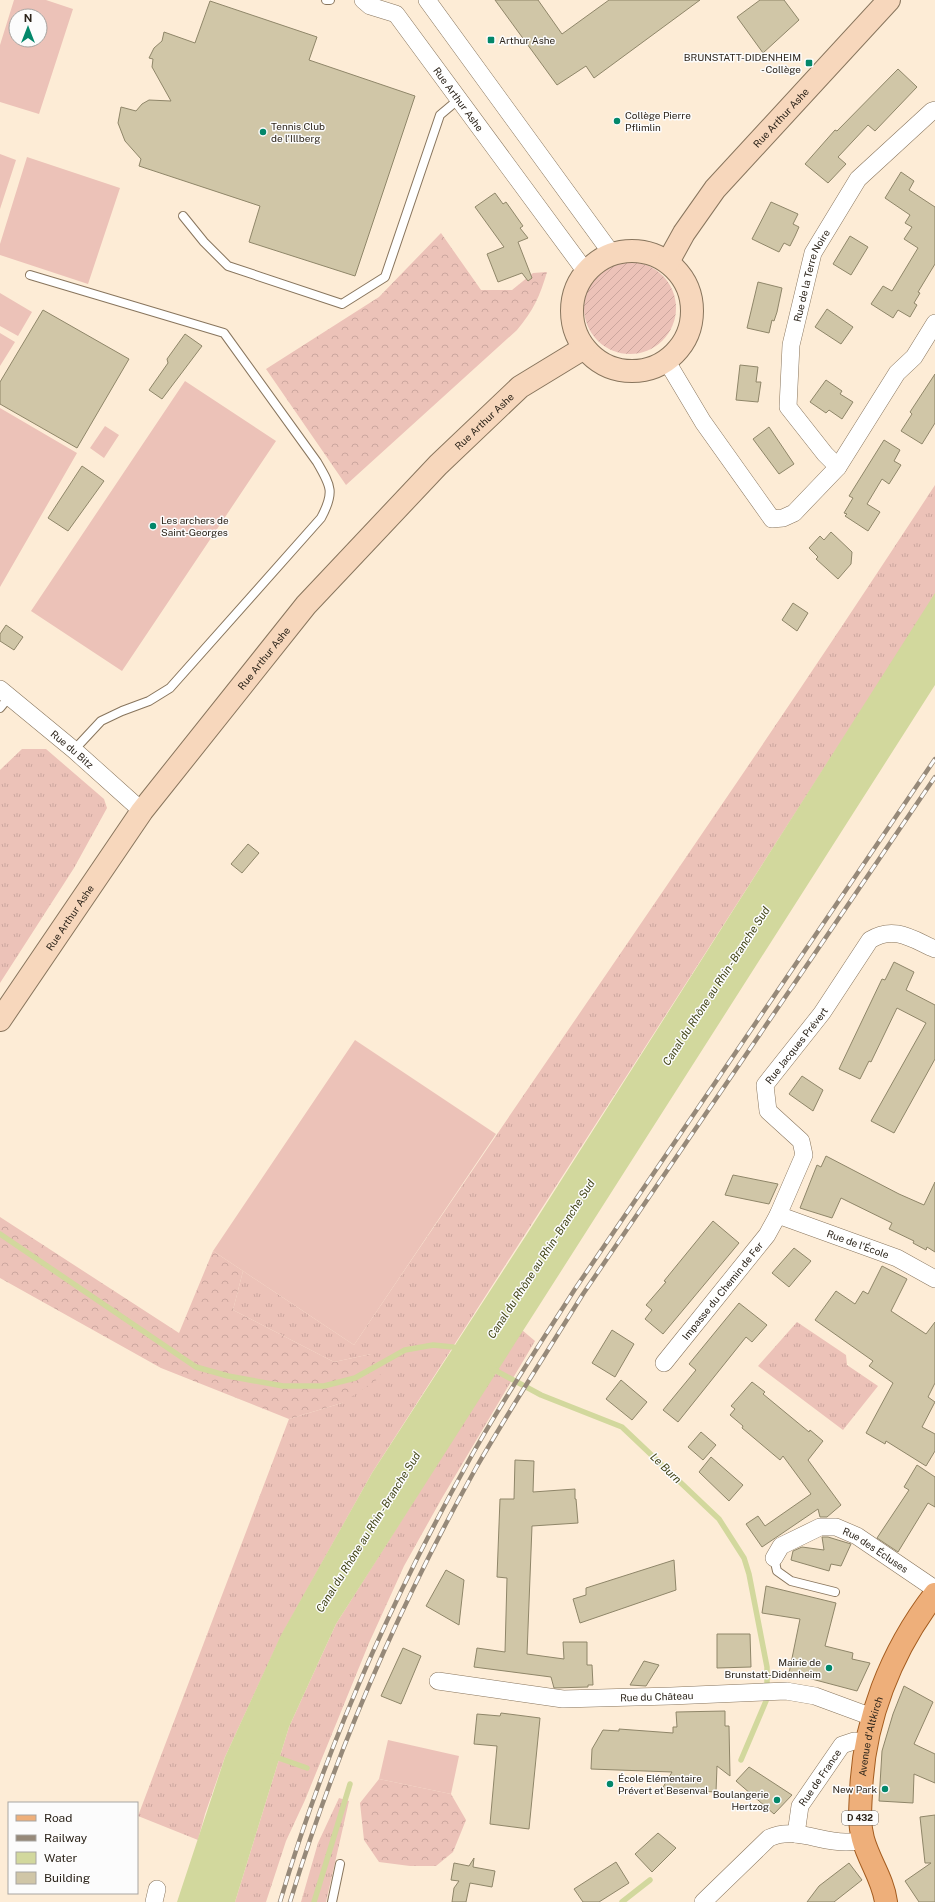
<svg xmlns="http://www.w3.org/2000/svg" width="935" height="1902" viewBox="0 0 935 1902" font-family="'Public Sans',sans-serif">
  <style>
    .grass { fill: url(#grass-tufts) }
    .forest { fill: url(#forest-crowns) }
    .garden { fill: url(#garden-furrows) }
    .pitch { fill: #ecc2b8; fill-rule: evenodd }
    .water { fill: #d2d89d }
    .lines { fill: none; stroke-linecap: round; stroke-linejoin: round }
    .stream { stroke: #d2d89d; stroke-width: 5.5 }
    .building { fill: #d0c6a7; stroke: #8f8669 }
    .service-casing { stroke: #88755d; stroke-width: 10 }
    .minor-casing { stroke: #88755d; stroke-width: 18 }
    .secondary-casing { stroke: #88755d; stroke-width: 24 }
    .primary-casing { stroke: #a35b1e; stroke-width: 24 }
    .service { stroke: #fff; stroke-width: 8 }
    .minor { stroke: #fff; stroke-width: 17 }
    .secondary { stroke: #f7d7bc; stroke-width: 22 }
    .primary { stroke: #eeaf7a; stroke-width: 22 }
    .rail-casing { stroke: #968979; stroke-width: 4.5 }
    .rail { stroke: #fcfcfc; stroke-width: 3; stroke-dasharray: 9; stroke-linecap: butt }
    .poi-dot { fill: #02876a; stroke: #fcfcfc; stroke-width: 1.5 }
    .labels { text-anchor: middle; stroke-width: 3; stroke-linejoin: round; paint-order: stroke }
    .shield { fill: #fcfcfc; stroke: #6a645d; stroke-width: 1 }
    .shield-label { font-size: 9px; font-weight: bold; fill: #2b2319 }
    .poi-label { font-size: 10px; fill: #2b2319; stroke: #fcfcfc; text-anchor: start }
    .street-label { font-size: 10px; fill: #2b2319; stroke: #fcfcfc }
    .water-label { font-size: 11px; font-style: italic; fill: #3f4215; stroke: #fcfcfc }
  </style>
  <defs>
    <pattern id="grass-tufts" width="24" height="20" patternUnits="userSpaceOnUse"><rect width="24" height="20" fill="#ecc2b8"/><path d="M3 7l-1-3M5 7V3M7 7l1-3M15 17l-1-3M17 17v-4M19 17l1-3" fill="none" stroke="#cba69e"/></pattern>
    <pattern id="forest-crowns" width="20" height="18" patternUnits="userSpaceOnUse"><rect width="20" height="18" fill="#ecc2b8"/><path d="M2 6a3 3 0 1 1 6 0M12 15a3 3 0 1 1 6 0" fill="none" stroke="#cba69e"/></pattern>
    <pattern id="garden-furrows" width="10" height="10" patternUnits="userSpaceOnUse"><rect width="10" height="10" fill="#ecc2b8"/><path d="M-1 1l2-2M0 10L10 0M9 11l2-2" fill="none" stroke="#cba69e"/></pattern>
  </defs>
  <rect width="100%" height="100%" fill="#fdecd6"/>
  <path class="grass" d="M935,485V595L372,1473L281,1636L225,1757L205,1814L198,1840L138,1816L289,1419L342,1403L371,1354L334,1362L233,1310L243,1271L354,1345C547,1058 746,775 935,485Z
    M22,749H46L104,799L107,808L74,868L0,983V770Z
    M797,1322L846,1355L847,1365L878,1386L843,1430L758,1366Z
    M522,1330L535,1341L442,1498L404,1566L369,1643L305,1800L286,1841L266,1902H235L289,1727L336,1624Z
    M339,1798L349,1801L326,1902H301L318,1843Z"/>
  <path class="forest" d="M441,233L481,290H512L533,273L547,272C540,296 533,311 517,330L346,485L266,369L379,297Z
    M0,1217L179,1333L213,1251L243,1271L233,1310L334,1362L371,1354L381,1377L342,1403L289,1419L161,1368L0,1278Z
    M379,1779L451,1794L466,1820L453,1852L436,1866H410L379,1862L364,1840L360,1803Z"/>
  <path class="garden" d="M584 308a46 46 0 1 1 92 0a46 46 0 1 1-92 0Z"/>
  <path class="pitch" d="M14,0H46L73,9L39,114L0,102V45ZM16,16H40V40H16Z
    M0,154L16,160L0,209Z
    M27,157L120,188L88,284L0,255V244Z
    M0,293L32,312L18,336L0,326Z
    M0,333L15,342L0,366Z
    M185,381L276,441L122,671L31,611Z
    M0,408L77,453L0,587Z
    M105,426L119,435L104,458L90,448Z
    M355,1040L496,1134L354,1345L213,1251Z
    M388,1740L459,1756L451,1794L379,1779Z"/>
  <path class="water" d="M935,593V685L336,1624L289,1727L235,1902H177L225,1757L281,1635L372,1473L527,1234Z"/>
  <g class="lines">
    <path class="stream" d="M0,1234L196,1367L228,1376L283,1386H324L355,1378L405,1350L433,1345L453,1347L459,1350
      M491,1368L541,1395L622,1427L719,1519L744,1558L749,1574L767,1667V1683
      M273,1756L307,1768
      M741,1760L766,1701
      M314,1902L350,1784
      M622,1902L650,1880"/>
  </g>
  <path class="building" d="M495,0H538L562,34L609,0H700L594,78L586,66L557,85Z
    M760,0H784L799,20L763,53L737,17Z
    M210,1L317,37L309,60L415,96L355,276L249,242L260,206L139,166L141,159L125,141L118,123L121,107L136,111L142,104L149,100L171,101L152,67L153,59L149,58L154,48L162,41L164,32L195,43Z
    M898,69L917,87L875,131L868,125L838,157L846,164L828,183L805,164L835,130L837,131Z
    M901,172L914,181L909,190L935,207V264L918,292L920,293L914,303L917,305L910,317L898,310L893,318L871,304L883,286L892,291L918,248L904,239L912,227L905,223L910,215L885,198Z
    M495,193L503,204L506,202L523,226L520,228L528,238L518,242L532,278L528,281L522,273L498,282L487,254L504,247L475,207Z
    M771,202L798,214L793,224L799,227L795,236L790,246L784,243L779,252L752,239Z
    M850,236L868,247L851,275L833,264Z
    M758,282L782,288L777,312L774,321L772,320L769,333L747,328Z
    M827,309L853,327L841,344L815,327Z
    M43,310L129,359L77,448L0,404V382Z
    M185,334L202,346L162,399L149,390L168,363L167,359Z
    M740,365L758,367L756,382H761L758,402L736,400Z
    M935,374V423L922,444L901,431L912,414L910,412Z
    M826,380L842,391L840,394L853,402L842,419L829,410L826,413L810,402Z
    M769,427L794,464L779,474L753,439Z
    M884,440L900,450L894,461L901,465L889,484L882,479L867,504L880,512L868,531L845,516L847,514L844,513L853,498L849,496Z
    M82,466L104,481L68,531L48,518Z
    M831,532L852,552L851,564L838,579L816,559L818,557L809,548L820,536L824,540Z
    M793,603L808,613L797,631L782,620Z
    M6,625L23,637L14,650L0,641V634Z
    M248,844L259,853L242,873L231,864Z
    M894,962L914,972L906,990L935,1005V1059L894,1133L871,1121L926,1023L897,1008L871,1062L869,1061L860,1079L839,1069L882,979L885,980Z
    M802,1076L823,1090L813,1111L789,1094Z
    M826,1156L899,1194L924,1205L935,1182V1252L927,1247L926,1250L913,1243L914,1241L889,1229L892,1223L841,1198L832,1218L800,1208L817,1165L821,1167Z
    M733,1175L778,1184L769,1204L725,1195Z
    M713,1221L739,1243L663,1334L645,1319L652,1310L646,1305L666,1282L664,1281Z
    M794,1248L811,1261L789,1287L772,1273Z
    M882,1266L907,1279L891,1311L926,1334L935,1322V1383L928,1397L935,1402L922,1427L935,1434V1451L926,1466L886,1441L885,1444L866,1433L893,1383L869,1366L873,1361L815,1320L836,1291L855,1304L863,1291L868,1294Z
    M739,1303L767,1325L752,1342L746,1337L678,1422L663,1410L696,1370L689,1364Z
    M612,1330L634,1344L615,1377L592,1363Z
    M621,1380L647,1402L632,1420L606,1399Z
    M752,1382L765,1392L763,1394L809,1432L810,1430L823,1441L808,1460L841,1505L827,1517H820L818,1509L762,1547L746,1524L758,1516L765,1526L811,1494L783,1456L780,1460L742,1428L743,1426L730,1415L735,1409L731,1406Z
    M701,1432L716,1445L703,1460L688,1447Z
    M711,1457L743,1485L729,1501L699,1472Z
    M515,1460L534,1461L533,1492L575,1489V1499H576L578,1523L532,1526L527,1654L564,1659L563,1642H587V1665H592L593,1685H588V1687L554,1688L551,1677L474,1667L477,1648L505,1652L507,1578L497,1577L500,1499H514Z
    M917,1465L935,1477V1507L928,1503L898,1552L877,1538L909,1490L904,1487Z
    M822,1537H828L851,1544L841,1566L831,1564L829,1571L791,1560L793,1551L802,1547L824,1550Z
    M674,1560L676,1590L580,1623L573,1599L586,1595V1588Z
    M446,1570L464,1580L459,1625L426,1606Z
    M766,1586L836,1603L825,1646L853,1653L852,1659L870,1663L857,1691L789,1673L800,1619L762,1613Z
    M717,1634H750L751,1667L717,1668Z
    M403,1648L421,1656L401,1704L381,1696Z
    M644,1661L659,1665L646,1686L630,1685Z
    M904,1686L933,1702L914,1744L935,1754V1783L914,1774L913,1803L879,1801L882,1751L893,1714Z
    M725,1711V1726H729L730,1776L717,1766L716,1792L662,1789L672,1772L591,1769L592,1749L603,1730L619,1731V1729L673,1733V1727H677L676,1712Z
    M501,1713L540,1718L529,1829L490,1824L497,1746L474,1744L477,1714L500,1716Z
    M749,1767L792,1795L774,1814L736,1781Z
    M935,1815V1902H919L905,1881L931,1863H925L920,1817Z
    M658,1833L676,1848L652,1872L635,1854Z
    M474,1858L473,1867L495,1871L492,1887L470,1883L466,1902H452L454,1888L459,1881L451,1880L454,1863L469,1866Z
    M616,1862L629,1883L599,1902H583L574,1889Z
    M849,1863L862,1880L834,1902H807L819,1886Z"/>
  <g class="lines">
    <defs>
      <path id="service" d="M326,0H330
        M183,216L204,242L228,266L342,304L385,277L440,115L459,99
        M30,275L224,333L317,462C331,486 335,492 321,518L170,688L149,701L122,711L101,721L74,750
        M0,708L10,696
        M774,1558L777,1571L791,1581L835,1592
        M332,1902L340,1864"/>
      <g id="minor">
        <path id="s1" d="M363,0L370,6L396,14L586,272"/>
        <path d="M427,0L612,254"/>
        <path d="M666,360L703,422L772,519L783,518L794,513L838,467L897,373L914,357L935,323"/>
        <path id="s2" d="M838,467L825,454L788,407L791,345L813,253L858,179L932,111L935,110"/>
        <path id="s3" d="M0,689L74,750L142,811"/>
        <path id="s4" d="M778,1215L897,1258L935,1279"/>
        <path id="s5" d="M664,1363L767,1235L778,1215L804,1155L801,1141L768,1111L765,1085L822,1013L870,940C894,925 912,939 935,949"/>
        <path id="s6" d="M774,1558L781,1546L820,1527H836L857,1536L935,1589"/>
        <path id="s7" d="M438,1681L563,1699L671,1696L786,1691L815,1696L872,1717"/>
        <path id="s8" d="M796,1834L800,1806L842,1745L854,1741L866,1742"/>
        <path d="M154,1902L157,1889"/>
        <path d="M703,1902L769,1838C794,1826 821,1843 847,1842C853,1842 858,1841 863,1840"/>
      </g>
      <g id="secondary">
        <circle cx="632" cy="311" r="60"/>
        <path id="s9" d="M668,262L684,233L715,189L889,0"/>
        <path id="s10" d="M0,1020L142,811L306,605L438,465L520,387L584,348"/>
      </g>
      <g id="primary">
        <path id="s11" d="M886,1902C883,1879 869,1861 863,1839C859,1824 860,1809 861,1794C863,1722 891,1651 935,1594"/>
      </g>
    </defs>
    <use href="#service" class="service-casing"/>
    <use href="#minor" class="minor-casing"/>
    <use href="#secondary" class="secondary-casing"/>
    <use href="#primary" class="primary-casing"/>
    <use href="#service" class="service"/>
    <use href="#minor" class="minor"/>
    <use href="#secondary" class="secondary"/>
    <use href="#primary" class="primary"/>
    <defs>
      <path id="rail" d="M280,1902C325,1749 390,1603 467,1464C500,1404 538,1347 575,1289L935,759
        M290,1902C336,1751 399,1606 476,1468C510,1409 547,1352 583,1294L935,777"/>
    </defs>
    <use href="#rail" class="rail-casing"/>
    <use href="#rail" class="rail"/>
  </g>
  <g class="poi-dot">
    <rect x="487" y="36" width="8" height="8" rx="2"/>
    <rect x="805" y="59" width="8" height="8" rx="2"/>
    <circle cx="617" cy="121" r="4"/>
    <circle cx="263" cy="132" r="4"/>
    <circle cx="153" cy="526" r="4"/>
    <circle cx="829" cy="1668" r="4"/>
    <circle cx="610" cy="1784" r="4"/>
    <circle cx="885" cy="1789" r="4"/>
    <circle cx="777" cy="1800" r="4"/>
  </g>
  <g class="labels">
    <rect class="shield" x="842" y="1811" width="36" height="14" rx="3"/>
    <g class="shield-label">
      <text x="860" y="1821">D 432</text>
    </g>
    <g class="poi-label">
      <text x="499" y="44">Arthur Ashe</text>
      <text x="801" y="61" text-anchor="end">BRUNSTATT-DIDENHEIM<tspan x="801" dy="12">- Collège</tspan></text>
      <text x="625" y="119">Collège Pierre<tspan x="625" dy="12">Pflimlin</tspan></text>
      <text x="271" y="130">Tennis Club<tspan x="271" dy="12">de l'Illberg</tspan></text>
      <text x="161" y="524">Les archers de<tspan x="161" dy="12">Saint-Georges</tspan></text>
      <text x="821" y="1666" text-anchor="end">Mairie de<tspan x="821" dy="12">Brunstatt-Didenheim</tspan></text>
      <text x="618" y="1782">École Elémentaire<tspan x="618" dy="12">Prévert et Besenval</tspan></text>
      <text x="877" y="1793" text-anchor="end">New Park</text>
      <text x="769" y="1798" text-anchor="end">Boulangerie<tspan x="769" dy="12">Hertzog</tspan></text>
    </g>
    <g class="street-label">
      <text dy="4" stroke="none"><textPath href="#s1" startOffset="142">Rue Arthur Ashe</textPath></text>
      <text dy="4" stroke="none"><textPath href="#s9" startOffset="184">Rue Arthur Ashe</textPath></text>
      <text dy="4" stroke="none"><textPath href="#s2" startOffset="213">Rue de la Terre Noire</textPath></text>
      <text dy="4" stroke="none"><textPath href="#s10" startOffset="772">Rue Arthur Ashe</textPath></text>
      <text dy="4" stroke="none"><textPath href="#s10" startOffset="448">Rue Arthur Ashe</textPath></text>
      <text dy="4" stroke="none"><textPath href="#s3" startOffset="94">Rue du Bitz</textPath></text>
      <text dy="4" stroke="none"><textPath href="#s10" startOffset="124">Rue Arthur Ashe</textPath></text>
      <text dy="4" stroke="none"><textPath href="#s5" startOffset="388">Rue Jacques Prévert</textPath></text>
      <text dy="4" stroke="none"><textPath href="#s4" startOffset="85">Rue de l'École</textPath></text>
      <text dy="4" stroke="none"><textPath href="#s5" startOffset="93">Impasse du Chemin de Fer</textPath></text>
      <text dy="4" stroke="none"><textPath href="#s6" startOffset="119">Rue des Écluses</textPath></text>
      <text dy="4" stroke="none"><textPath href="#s7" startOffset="220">Rue du Château</textPath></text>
      <text dy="4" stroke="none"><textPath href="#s11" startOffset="171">Avenue d'Altkirch</textPath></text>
      <text dy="4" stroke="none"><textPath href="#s8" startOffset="63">Rue de France</textPath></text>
    </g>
    <g class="water-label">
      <text transform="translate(716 986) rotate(-57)" y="4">Canal du Rhône au Rhin - Branche Sud</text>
      <text transform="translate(541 1259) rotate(-57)" y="4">Canal du Rhône au Rhin - Branche Sud</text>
      <text transform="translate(666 1468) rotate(44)" y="4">Le Burn</text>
      <text transform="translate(368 1532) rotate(-58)" y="4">Canal du Rhône au Rhin - Branche Sud</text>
    </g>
  </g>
  <rect x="8" y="1802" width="130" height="92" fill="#fcfcfc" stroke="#a8a5a1"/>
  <rect x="16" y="1815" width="20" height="6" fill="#eeaf7a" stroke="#a8a5a1"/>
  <text x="44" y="1822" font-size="12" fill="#2b2319">Road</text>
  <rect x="16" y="1835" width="20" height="6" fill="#968979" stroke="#a8a5a1"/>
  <text x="44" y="1842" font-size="12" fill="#2b2319">Railway</text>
  <rect x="16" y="1852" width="20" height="12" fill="#d2d89d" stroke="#a8a5a1"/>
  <text x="44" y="1862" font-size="12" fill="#2b2319">Water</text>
  <rect x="16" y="1872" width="20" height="12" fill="#d0c6a7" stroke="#a8a5a1"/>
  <text x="44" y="1882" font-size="12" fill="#2b2319">Building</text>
  <g transform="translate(28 28)"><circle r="19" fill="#fcfcfc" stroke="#a8a5a1"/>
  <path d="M0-3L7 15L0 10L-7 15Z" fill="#02876a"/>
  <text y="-6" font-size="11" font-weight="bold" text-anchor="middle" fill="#2b2319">N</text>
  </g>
</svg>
